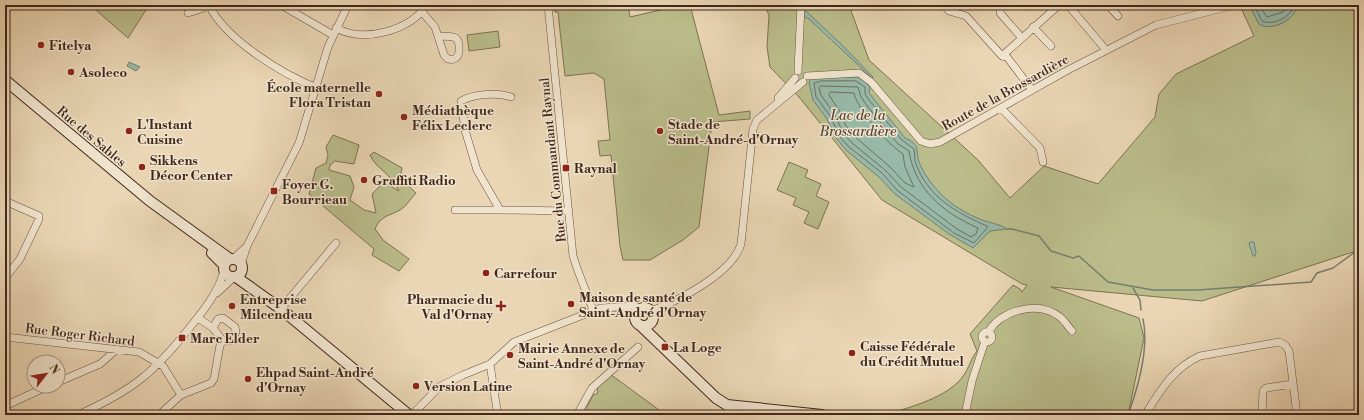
<svg xmlns="http://www.w3.org/2000/svg" width="1364" height="420" viewBox="0 0 1364 420" font-family="'Libre Bodoni',serif">
  <style>
    .green { fill: #babd8b; stroke: #7e7253 }
    .water { fill: #98b9a9; stroke: #757f70 }
    .lines { fill: none; stroke-linecap: round; stroke-linejoin: round }
    .shore { stroke: #6c7062; stroke-width: 1 }
    .stream { stroke: #757f70; stroke-width: 1.5 }
    .street-casing { stroke: #6b5341; stroke-width: 8 }
    .secondary-casing { stroke: #41271b; stroke-width: 12 }
    .street { stroke: #f1e4ce; stroke-width: 7 }
    .secondary { stroke: #f1e4ce; stroke-width: 10 }
    .poi-dot { fill: #8f2418; stroke: #f1e4ce; stroke-width: 1.5 }
    .labels { text-anchor: middle; stroke-width: 3; stroke-linejoin: round; paint-order: stroke }
    .poi-label { font-size: 13px; font-weight: bold; fill: #41271b; stroke: #f1e4ce; text-anchor: start }
    .street-label { font-size: 13px; fill: #41271b; stroke: #f1e4ce }
    .water-label { font-size: 14px; font-style: italic; fill: #574c3e; stroke: #f1e4ce }
  </style>
  <rect width="100%" height="100%" fill="#ead6b4"/>
  <filter id="stains"><feTurbulence type="fractalNoise" baseFrequency=".005" numOctaves="4"/><feColorMatrix values="0 0 0 0 .2 0 0 0 0 .09 0 0 0 0 .02 0 0 0 .5 -.17"/></filter>
  <radialGradient id="worn" r=".72"><stop offset=".6" stop-color="#630" stop-opacity="0"/><stop offset="1" stop-color="#630" stop-opacity=".3"/></radialGradient>
  <path class="green" d="M90,5H149L128,38Z
    M555,5H628L630,17L677,6L690,5L719,115L750,111V119L712,122L699,227L683,240L650,260H623L620,246L611,155L600,156L598,141L610,140L604,79L594,73L565,76L558,12H555Z
    M764,5H849L869,60L978,160L1010,198L1044,166L1098,184L1155,117L1159,94L1176,74L1254,36L1241,8L1246,5H1359V250L1202,301L1051,287L1139,318L1144,338L1129,410L1126,415H885C910,407 948,398 964,375C969,368 971,358 977,351L970,334L1013,285L1020,289L1022,292L1027,285L1022,284L882,200L799,97L770,67L767,47L769,15Z
    M498,31L500,47L469,51L467,35Z
    M333,135L359,145L354,164L335,161L330,165L329,170L350,176L354,187L350,200L364,210L376,213L372,194L380,186L387,184L399,191C391,173 376,169 370,155L374,152L402,168L400,178L416,193C411,198 406,207 400,210C389,216 380,216 375,229L383,240L409,259L399,271L372,255L374,249L309,194L316,168L326,163L328,155L326,147Z
    M789,162L808,170L805,177L821,184L816,196L829,202L818,229L804,223L809,212L793,205L796,198L777,190Z
    M610,374L666,415H588L584,413L593,395L597,394L598,391L597,388Z"/>
  <path class="water" d="M1249,5H1297C1296,20 1271,32 1259,24Z
    M804,11H806L842,45L873,77L872,78L809,19L803,16Z
    M129,62L140,67L136,71L127,66Z
    M821,77H857L862,79L870,87L869,93L905,138C921,145 915,149 919,162C923,173 932,185 940,193C951,205 967,214 982,220C991,223 999,224 1007,229L990,231L973,248L949,234L895,194L879,177L846,150L836,138L827,119L813,100L809,82L811,79Z
    M1250,242H1254L1256,253L1255,256H1253L1249,244Z"/>
  <g class="lines">
    <path class="shore" d="M1254,5L1262,21C1272,26 1292,17 1294,5
      M1259,5L1267,17L1283,12L1288,5
      M856,81L865,87V94L869,100L902,140L914,149C915,154 914,160 916,164C928,197 957,213 987,226V228L974,243L954,233L898,191L882,173L849,147L839,136L831,117L816,97L814,83L821,81Z
      M821,86L858,87L861,97L868,107L898,144L909,151C915,190 944,213 978,228L976,234L971,237L957,229L901,187L885,170L852,143L843,133L835,115L821,95L819,88Z
      M831,92L854,93C858,111 888,144 903,154L905,167L914,187L905,183L889,166L853,135L846,126L840,112L829,95Z"/>
    <path class="stream" d="M1007,229H1012L1039,236L1051,251L1073,258L1079,256L1108,282L1153,290H1197L1311,282L1317,273L1333,268L1359,249
      M1133,288L1140,300L1141,310
      M1129,412C1139,384 1149,347 1143,319"/>
    <defs>
      <path id="street" d="M209,5C225,39 282,74 317,88
        M281,5L333,35
        M548,5L573,256L578,271L593,310
        M944,5L949,11L966,16L1002,56L1007,57L1032,90
        M1000,5V13L1022,38
        M1068,5L1106,50
        M1108,5L1118,16
        M422,12L435,27L444,55L448,59C450,59 452,60 454,59C461,57 460,42 456,38C452,36 443,36 439,36
        M188,13L210,6
        M1033,27L1051,46
        M336,28C364,43 409,31 427,5
        M1002,56L1059,5
        M798,71L801,5
        M807,76L859,73L871,82L921,141L930,144L940,142L1066,71L1156,25L1234,5
        M511,97C497,92 474,94 461,101L465,130L477,170L500,210L569,211
        M778,98L795,78
        M1001,108L1040,148L1043,162
        M5,201L39,216V219L20,259L5,278
        M455,210H500
        M233,259L245,248
        M241,264L247,246L299,143L328,47L348,5
        M217,293L234,277
        M620,308L635,316
        M281,309L336,243
        M651,311C678,301 733,273 741,244L753,129L757,120L803,82
        M198,318L213,328L223,341H231L236,332L235,327L223,318L218,319L213,328
        M988,332C1002,310 1038,300 1060,317C1065,321 1068,327 1072,331
        M982 337a5 5 0 1 1 10 0a5 5 0 1 1-10 0Z
        M5,337L139,352L163,366L181,395
        M490,364L497,410L500,415
        M58,382L100,364L117,349
        M5,406L48,386
        M78,415C133,390 154,373 191,326C205,309 218,292 224,271
        M159,415L181,395L211,383L214,379L220,345L223,341
        M412,415L439,387L463,375L490,364L514,342L601,308L634,306L640,308
        M577,415L592,388L638,347
        M965,415L972,381L985,341
        M1145,415C1160,391 1173,368 1200,356L1279,342L1285,345L1289,351L1297,415
        M1262,415L1263,391L1266,388L1293,384"/>
      <path id="secondary" d="M5,80L150,201L230,259
        M212,253L224,265
        M224 268a9 9 0 1 1 18 0a9 9 0 1 1-18 0Z
        M236,277L281,309L409,415
        M635 317a9 9 0 1 1 18 0a9 9 0 1 1-18 0Z
        M640,325L716,398L727,405L822,415"/>
    </defs>
    <use href="#street" class="street-casing"/>
    <use href="#secondary" class="secondary-casing"/>
    <use href="#street" class="street"/>
    <use href="#secondary" class="secondary"/>
  </g>
  <g class="poi-dot">
    <circle cx="41" cy="45" r="4"/>
    <circle cx="71" cy="72" r="4"/>
    <circle cx="379" cy="94" r="4"/>
    <circle cx="404" cy="117" r="4"/>
    <circle cx="129" cy="131" r="4"/>
    <circle cx="660" cy="131" r="4"/>
    <circle cx="142" cy="167" r="4"/>
    <rect x="562" y="164" width="8" height="8" rx="2"/>
    <circle cx="364" cy="180" r="4"/>
    <rect x="270" y="187" width="8" height="8" rx="2"/>
    <circle cx="486" cy="273" r="4"/>
    <circle cx="571" cy="304" r="4"/>
    <circle cx="232" cy="306" r="4"/>
    <path d="M499 300h4v4h4v4h-4v4h-4v-4h-4v-4h4z"/>
    <rect x="178" y="334" width="8" height="8" rx="2"/>
    <rect x="661" y="343" width="8" height="8" rx="2"/>
    <circle cx="852" cy="353" r="4"/>
    <circle cx="510" cy="355" r="4"/>
    <circle cx="248" cy="379" r="4"/>
    <circle cx="416" cy="386" r="4"/>
  </g>
  <g class="labels">
    <g class="poi-label">
      <text x="49" y="50">Fitelya</text>
      <text x="79" y="77">Asoleco</text>
      <text x="371" y="92" text-anchor="end">École maternelle<tspan x="371" dy="15">Flora Tristan</tspan></text>
      <text x="412" y="115">Médiathèque<tspan x="412" dy="15">Félix Leclerc</tspan></text>
      <text x="137" y="129">L'Instant<tspan x="137" dy="15">Cuisine</tspan></text>
      <text x="668" y="129">Stade de<tspan x="668" dy="15">Saint-André-d'Ornay</tspan></text>
      <text x="150" y="165">Sikkens<tspan x="150" dy="15">Décor Center</tspan></text>
      <text x="574" y="173">Raynal</text>
      <text x="372" y="185">Graffiti Radio</text>
      <text x="282" y="189">Foyer G.<tspan x="282" dy="15">Bourrieau</tspan></text>
      <text x="494" y="278">Carrefour</text>
      <text x="579" y="302">Maison de santé de<tspan x="579" dy="15">Saint-André d'Ornay</tspan></text>
      <text x="240" y="304">Entreprise<tspan x="240" dy="15">Milcendeau</tspan></text>
      <text x="493" y="304" text-anchor="end">Pharmacie du<tspan x="493" dy="15">Val d'Ornay</tspan></text>
      <text x="190" y="343">Marc Elder</text>
      <text x="860" y="351">Caisse Fédérale<tspan x="860" dy="15">du Crédit Mutuel</tspan></text>
      <text x="673" y="352">La Loge</text>
      <text x="518" y="353">Mairie Annexe de<tspan x="518" dy="15">Saint-André d'Ornay</tspan></text>
      <text x="256" y="377">Ehpad Saint-André<tspan x="256" dy="15">d'Ornay</tspan></text>
      <text x="424" y="391">Version Latine</text>
    </g>
    <g class="street-label">
      <text transform="translate(1005 92) rotate(-29)" y="5">Route de la Brossardière</text>
      <text transform="translate(92 136) rotate(40)" y="5">Rue des Sables</text>
      <text transform="translate(552 160) rotate(-96)" y="5">Rue du Commandant Raynal</text>
      <text transform="translate(80 334) rotate(7)" y="5">Rue Roger Richard</text>
    </g>
    <g class="water-label">
      <text x="858" y="120">Lac de la<tspan x="858" dy="16">Brossardière</tspan></text>
    </g>
  </g>
  <rect width="1364" height="420" fill="none" stroke="#ead6b4" stroke-width="20"/>
  <rect x="6" y="6" width="1352" height="408" fill="none" stroke="#41271b" stroke-width="2"/>
  <rect x="10" y="10" width="1344" height="400" fill="none" stroke="#41271b"/>
  <g transform="translate(46 374) rotate(59)"><circle r="19" fill="#f1e4ce" stroke="#ab9886"/>
  <path d="M0-3L7 15L0 10L-7 15Z" fill="#8f2418"/>
  <text y="-6" font-size="11" font-weight="bold" text-anchor="middle" fill="#41271b">N</text>
  </g>
  <rect width="100%" height="100%" filter="url(#stains)"/>
  <rect width="100%" height="100%" fill="url(#worn)"/>
</svg>
